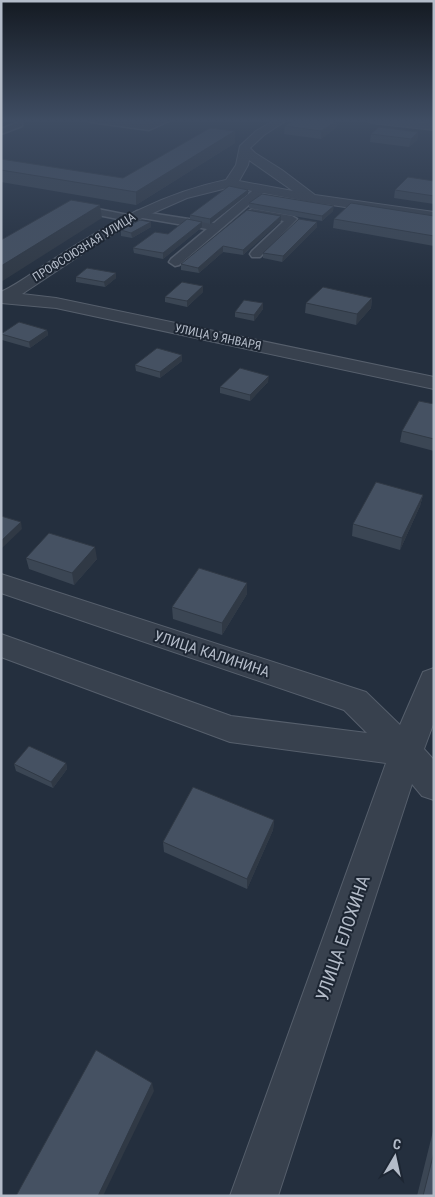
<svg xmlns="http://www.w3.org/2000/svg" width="435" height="1197" viewBox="0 0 435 1197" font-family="'Roboto Condensed',sans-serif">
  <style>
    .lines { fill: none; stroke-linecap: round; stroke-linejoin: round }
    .lane-casing { stroke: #565f6c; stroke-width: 3 }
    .street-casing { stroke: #565f6c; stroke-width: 2 }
    .secondary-casing { stroke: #565f6c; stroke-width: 2 }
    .lane { fill: #38414e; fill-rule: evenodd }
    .street { fill: #38414e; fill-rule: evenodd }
    .secondary { fill: #465061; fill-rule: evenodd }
    .wall { fill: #3b4654 }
    .shaded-wall { fill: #303945 }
    .building { fill: #455162; stroke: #303945 }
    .labels { text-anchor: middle; stroke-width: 4; stroke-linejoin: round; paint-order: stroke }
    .far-street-label { font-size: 12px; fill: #b4bcc9; stroke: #1d2633 }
    .street-label { font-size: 15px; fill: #b4bcc9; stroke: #1d2633 }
    .near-street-label { font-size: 18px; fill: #b4bcc9; stroke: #1d2633 }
  </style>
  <rect width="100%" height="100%" fill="#242f3e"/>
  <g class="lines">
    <defs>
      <path id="lane" d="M87,120H109L148,124L160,120H171L149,130L91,122Z
        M19,122H22V126L1,134V129Z
        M261,186L266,189L265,191L179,265L175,266L169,262L171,259L207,229L137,217L132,214L137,211L214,223L257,187Z
        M72,204L128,215L133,218L128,221L68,209L67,207L68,205Z
        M252,209L292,216L297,219L260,257H252L250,254L252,251L284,221L248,214L247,212Z"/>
      <path id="street" d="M275,120H287L264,135L250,148L255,153L282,170L315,195L434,212V220L311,202L231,187L187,198L144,217L103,240L22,294L56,298L434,377V389L56,308L1,303V292C22,282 40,267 60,255C113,221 164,193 226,180L236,165L240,146L256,131ZM249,160L293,191L239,181L248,165Z
        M1,574L366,692L400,725L423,672L434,668V722L424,749L434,760V800L422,796L412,784L278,1196H230L386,763L230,742L1,657V634L231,716L367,733L344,710L1,593Z"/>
      <path id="secondary" d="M366,120H397L434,124V130L371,123Z"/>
    </defs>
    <use href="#lane" class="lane-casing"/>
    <use href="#street" class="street-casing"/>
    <use href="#secondary" class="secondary-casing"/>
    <use href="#lane" class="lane"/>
    <use href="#street" class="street"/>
    <use href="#secondary" class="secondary"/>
  </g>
  <path class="wall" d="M112,120H156L147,124Z
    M285,126L337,127L321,139L284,134Z
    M418,132L417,140L409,147L370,142L371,134Z
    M235,143L136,205L1,182V170L123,178Z
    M434,181V204L394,198L395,190Z
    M248,194L210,224L202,222V227L163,259L134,253L133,248L168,234L190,220V215Z
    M249,203L333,211L322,221L249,208Z
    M434,216V246L333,228L334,219Z
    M281,221L243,255L223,252L199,273L181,270V264Z
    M151,222V227L132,238L121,236V230Z
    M317,222V227L282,262L263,258V253Z
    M116,273V278L105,287L76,282V277Z
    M203,292L187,307L165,302V297Z
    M372,298L371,308L356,325L305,313L306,303Z
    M263,303V309L254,321L235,317V312Z
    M47,330L48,335L30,348L2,340L1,334Z
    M182,355V361L160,378L136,371L135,365Z
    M268,382L250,401L220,393V387Z
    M434,404V451L400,442L402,431Z
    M423,495L420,506L400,550L352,536L353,524Z
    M26,558L97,559L74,585L29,569Z
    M247,594L222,635L173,619L172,607Z
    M66,763L67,769L53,788L16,771L14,764Z
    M274,820L273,830L247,889L164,852L163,842Z
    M434,1127V1196H417Z"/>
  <path class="shaded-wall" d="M147,120H156L147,124Z
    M338,120L337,127L321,139V131Z
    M235,131V143L136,205V192Z
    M418,132L417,140L409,147L411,139Z
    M248,190V194L210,224V219Z
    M100,205L102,218L1,282V266Z
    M334,206L333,211L322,221V216Z
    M281,216V221L243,255V250Z
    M151,222V227L132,238L131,233Z
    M202,222V227L163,259V253Z
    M317,222V227L282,262L283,256Z
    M223,246V252L199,273L198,268Z
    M116,273V278L105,287L104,282Z
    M203,286V292L187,307V301Z
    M372,298L371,308L356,325L357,314Z
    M263,303V309L254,321V315Z
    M47,330L48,335L30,348L29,342Z
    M182,355V361L160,378V372Z
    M269,376L268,382L250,401V395Z
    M423,495L420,506L400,550L402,538Z
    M21,522L22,529L1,549V541Z
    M95,547L97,559L74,585L72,573Z
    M247,583V594L222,635V623Z
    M66,763L67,769L53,788L51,782Z
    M274,820L273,830L247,889V879Z
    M152,1083L154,1091L103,1196H98Z"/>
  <path class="building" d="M295,120H338L321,131L285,126Z
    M379,127L418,132L411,139L371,134Z
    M210,128L235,131L136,192L1,170V159L123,178Z
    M408,177L434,181V196L395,190Z
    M229,186L248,190L210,219L190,215Z
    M262,194L334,206L322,216L249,203Z
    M71,200L100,205L1,266V240Z
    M351,203L434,216V236L334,219Z
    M247,210L281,216L243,250L223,246L198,268L181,264Z
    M187,219L202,222L163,253L133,248L155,232L168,234Z
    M299,219L317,222L283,256L263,253Z
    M140,220L151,222L131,233L121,230Z
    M87,268L116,273L104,282L76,277Z
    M182,282L203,286L187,301L165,297Z
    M323,287L372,298L357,314L306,303Z
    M244,300L263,303L254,315L235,312Z
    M19,322L47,330L29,342L1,334Z
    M157,348L182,355L160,372L135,365Z
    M240,368L269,376L250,395L220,387Z
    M419,401L434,404V439L402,431Z
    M376,482L423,495L402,538L353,524Z
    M1,516L21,522L1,541Z
    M49,533L95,547L72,573L26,558Z
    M199,568L247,583L222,623L172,607Z
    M29,746L66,763L51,782L14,764Z
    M193,787L274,820L247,879L163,842Z
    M96,1050L152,1083L98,1196H16Z
    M434,1152V1196H423Z"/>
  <linearGradient id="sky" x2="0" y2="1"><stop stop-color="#141a22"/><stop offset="0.42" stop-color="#3f4d63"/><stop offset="1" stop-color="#3f4d63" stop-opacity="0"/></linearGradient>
  <rect width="435" height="287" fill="url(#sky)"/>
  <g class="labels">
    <g class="far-street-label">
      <text transform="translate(84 247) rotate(-32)" y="4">ПРОФСОЮЗНАЯ УЛИЦА</text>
      <text transform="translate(218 337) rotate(12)" y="4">УЛИЦА 9 ЯНВАРЯ</text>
    </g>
    <g class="street-label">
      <text transform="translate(212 654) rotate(18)" y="5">УЛИЦА КАЛИНИНА</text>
    </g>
    <g class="near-street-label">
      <text transform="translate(343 938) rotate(-71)" y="6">УЛИЦА ЕЛОХИНА</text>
    </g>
  </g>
  <rect width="435" height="1197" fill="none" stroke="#b4bcc9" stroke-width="5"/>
  <g transform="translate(395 1157) rotate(9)" stroke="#1d2633" stroke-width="4" paint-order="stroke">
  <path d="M0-4L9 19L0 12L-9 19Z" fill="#b4bcc9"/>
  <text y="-8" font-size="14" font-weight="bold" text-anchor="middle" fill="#b4bcc9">С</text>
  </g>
</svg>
